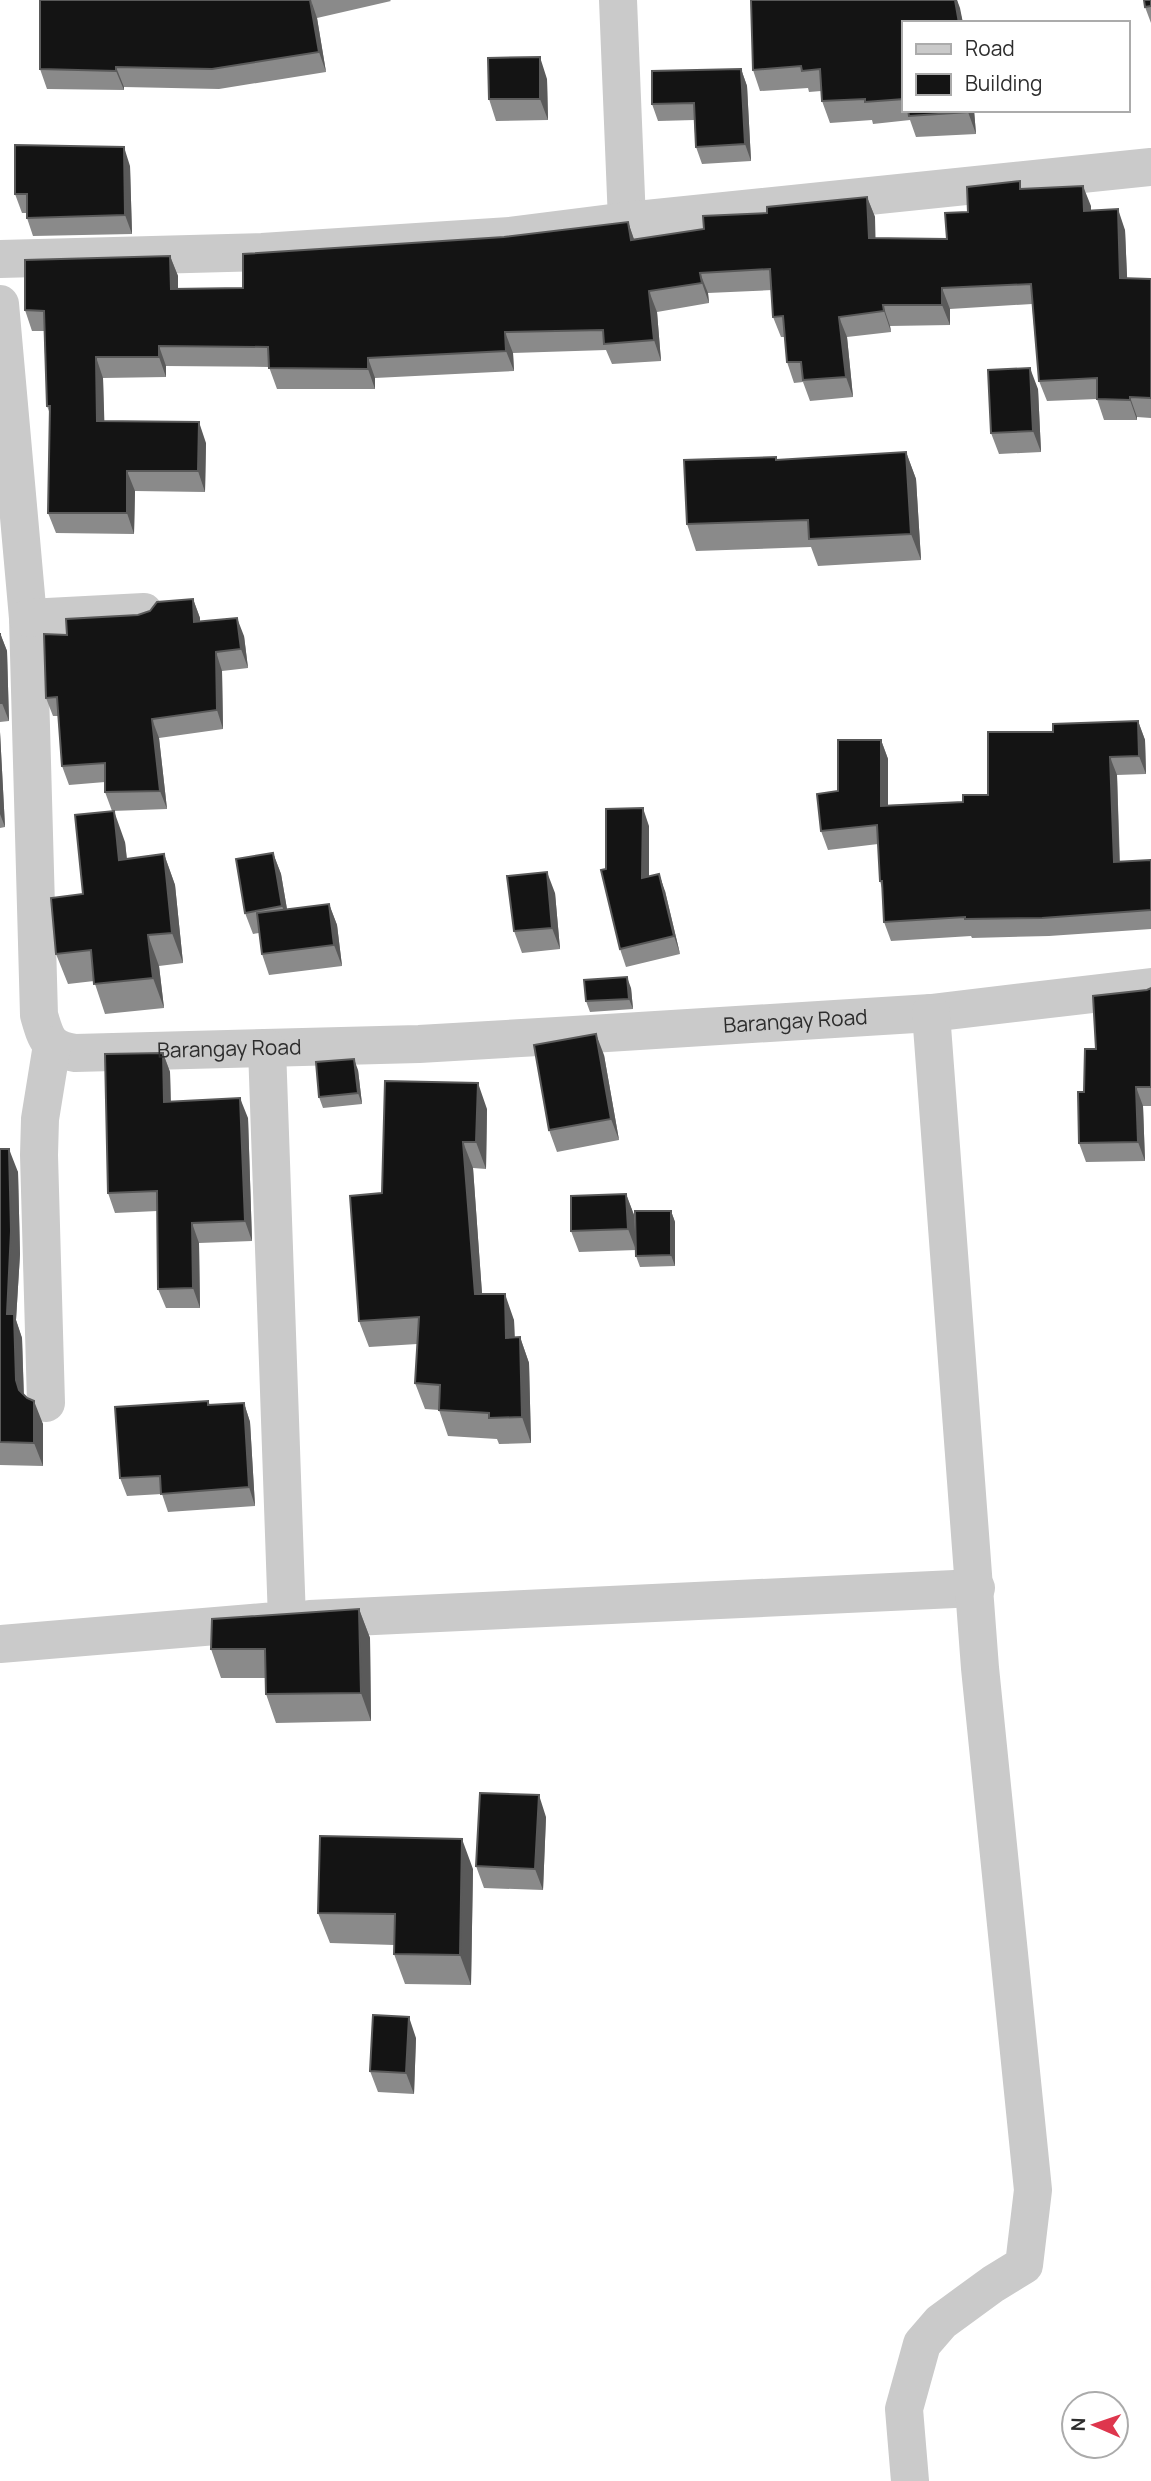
<svg xmlns="http://www.w3.org/2000/svg" width="1151" height="2481" viewBox="0 0 1151 2481" font-family="Manrope,sans-serif">
  <style>
    .lines { fill: none; stroke-linecap: round; stroke-linejoin: round }
    .minor { stroke: #cacaca; stroke-width: 38 }
    .wall { fill: #8a8a8a }
    .shaded-wall { fill: #5a5a5a }
    .building { fill: #141414; stroke: #5a5a5a; stroke-width: 2 }
    .labels { text-anchor: middle; stroke-width: 7; stroke-linejoin: round; paint-order: stroke }
    .street-label { font-size: 21px; fill: #2d2d2d; stroke: #fff }
  </style>
  <rect width="100%" height="100%" fill="#fff"/>
  <g class="lines">
    <g class="minor">
      <path d="M618,0L627,221"/>
      <path d="M0,259L262,252L510,236L627,221L1151,167"/>
      <path id="s1" d="M0,304L28,618L39,1015C46,1039 48,1049 75,1053L419,1044L591,1034L931,1013L1151,987"/>
      <path d="M28,618L144,612"/>
      <path d="M46,1403L39,1155L40,1119L52,1045"/>
      <path d="M310,1619L976,1588"/>
      <path d="M0,1644L287,1620L267,1048"/>
      <path d="M910,2481L904,2409L922,2344L941,2322L993,2284L1024,2265L1033,2190L980,1668L931,1013"/>
    </g>
  </g>
  <path class="wall" d="M40,0H390L391,1L317,18L326,72L219,89L124,87V90L47,89L40,69Z
    M751,0H957L963,23H904V110H974L976,134L916,137L910,120L873,124L872,120L830,123L822,101L821,91L809,92L808,88L760,91L753,70Z
    M1151,0V23L1145,7Z
    M741,69L747,86L751,161L702,164L696,147L694,120L658,121L652,104Z
    M547,79L548,120L496,121L489,99Z
    M130,166L132,234L33,236L27,218V213H22L15,194Z
    M1023,189L1091,206V211L1125,230L1127,278L1151,279V418L1137,417V420H1104L1097,399L1047,401L1039,381L1032,304L950,309V325L890,326L891,332L847,337L853,397L810,401L803,382L794,383L787,362L785,337H781L773,317L772,290L708,293L709,303L657,312L661,361L612,364L606,350L513,353L514,371L375,378V389H277L269,367L166,366V377L103,378L104,421L206,443L205,492L135,491L134,534L56,533L48,513L50,414L47,406L44,331H32L25,310L170,256L178,276V288H243L504,237L628,222L634,240L704,229L767,213L867,197L875,217V238L947,239L968,212Z
    M1038,389L1041,452L999,454L991,433Z
    M906,452L916,479L921,560L818,566L811,547L696,551L687,524L776,457L777,460Z
    M193,599L200,618V622L244,636L248,668L222,671L223,729L159,738L167,809L112,811L105,792V782L69,785L62,766L58,716H53L46,698L67,635Z
    M0,633L7,651L9,721L0,722Z
    M1138,721L1145,740L1146,774L1117,775L1120,862L1151,860V929L1049,936L972,938L971,936L891,941L884,922L882,888L880,881L878,844L828,850L821,831L838,791L881,740L888,759V805L963,802L988,795L1053,732Z
    M0,732L5,827L0,828Z
    M649,826V876L665,891L680,954L626,967L620,949L606,869Z
    M125,842L127,859L164,854L175,885L183,963L159,966L164,1008L105,1014L94,981L68,984L56,954L83,894Z
    M273,853L281,874L287,909L329,904L337,925L342,966L269,975L262,954L259,933L253,934L245,913Z
    M555,893L560,949L522,953L514,931Z
    M631,988L633,1009L590,1012L586,1001Z
    M1151,988V1106H1143L1145,1161L1086,1162L1079,1143L1084,1092L1096,1049L1147,990Z
    M163,1053L170,1072L171,1102L248,1118L252,1241L199,1243L200,1308H166L158,1289L157,1211L115,1213L108,1193Z
    M604,1055L619,1140L557,1152L549,1130Z
    M358,1070L362,1104L323,1108L319,1097Z
    M487,1109L486,1169L473,1168L482,1294L514,1320L515,1337H520L529,1363L531,1443L499,1444L497,1439L448,1436L439,1410L425,1409L415,1383L417,1344L369,1347L359,1321L382,1193Z
    M0,1149L18,1172L20,1254L16,1320L22,1338L24,1396L43,1424V1466L0,1465Z
    M626,1194L634,1215L636,1250L579,1252L571,1231Z
    M671,1211L675,1222V1266L640,1267L636,1256Z
    M208,1401L210,1405L244,1403L250,1422L255,1506L168,1512L162,1494L127,1496L120,1478Z
    M359,1609L370,1638L371,1721L276,1723L266,1694V1678H221L211,1649Z
    M546,1817L543,1890L484,1888L476,1866Z
    M473,1869L471,1985L405,1984L394,1954V1945L330,1943L318,1913Z
    M416,2038L414,2094L378,2092L370,2071Z"/>
  <path class="shaded-wall" d="M311,0L317,18L326,72L319,52Z
    M955,0H957L960,8L963,23H959Z
    M540,57L547,79L548,120L540,99Z
    M116,67L124,87V90L116,71Z
    M741,69L747,86L751,161L745,144Z
    M968,110H974L976,134L968,112Z
    M124,147L130,166L132,234L125,215Z
    M1083,186L1091,206V232L1084,211Z
    M867,197L875,217L876,258L869,238Z
    M1118,209L1125,230L1128,298L1120,278Z
    M628,222L635,242L631,240Z
    M170,256L178,276V309L171,289Z
    M700,273L708,293L709,303L702,283Z
    M942,288L950,309V325L942,305Z
    M649,291L657,312L661,361L654,340Z
    M883,305L890,326L891,332L884,311Z
    M839,317L847,337L853,397L846,377Z
    M505,332L513,353L514,371L506,351Z
    M159,346L166,366V377L159,357Z
    M96,357L103,378L105,441L97,421Z
    M368,358L375,378V389L368,369Z
    M1030,368L1038,389L1041,452L1033,431Z
    M1130,397L1137,417V420L1130,400Z
    M199,422L206,443L205,492L198,471Z
    M906,452L916,479L921,560L911,534Z
    M127,471L135,491L134,534L127,513Z
    M193,599L200,618V641L194,622Z
    M237,618L244,636L248,668L241,649Z
    M0,633L7,651L9,721L2,703Z
    M216,652L222,671L223,729L217,710Z
    M152,719L159,738L167,809L160,791Z
    M1138,721L1145,740L1146,774L1139,756Z
    M0,732L5,827L0,814Z
    M881,740L888,759V824L881,806Z
    M1110,757L1117,775L1120,881L1114,862Z
    M643,808L649,826V895L642,878Z
    M114,811L125,842L130,890L119,860Z
    M273,853L281,874L290,927L282,906Z
    M164,854L175,885L183,963L172,933Z
    M547,872L555,893L560,949L552,928Z
    M659,874L665,891L680,954L674,936Z
    M329,904L337,925L342,966L334,945Z
    M148,935L159,966L164,1008L153,978Z
    M627,977L631,988L633,1009L629,999Z
    M596,1034L604,1055L619,1140L611,1119Z
    M163,1053L170,1072L171,1121L164,1102Z
    M354,1059L358,1070L362,1104L358,1093Z
    M478,1083L487,1109L486,1169L476,1142Z
    M1136,1087L1143,1106L1145,1161L1138,1142Z
    M240,1098L248,1118L252,1241L245,1221Z
    M463,1142L473,1168L484,1321L475,1294Z
    M9,1149L18,1172L20,1254L16,1320L22,1338L24,1404L27,1414L16,1380L7,1314Z
    M626,1194L634,1215L636,1250L628,1229Z
    M671,1211L675,1222V1266L671,1255Z
    M192,1223L199,1243L200,1308L193,1288Z
    M505,1294L514,1320L515,1364L506,1338Z
    M520,1337L529,1363L531,1443L522,1417Z
    M34,1401L43,1424V1466L34,1443Z
    M244,1403L250,1422L255,1506L249,1487Z
    M359,1609L370,1638L371,1721L361,1693Z
    M539,1795L546,1817L543,1890L535,1869Z
    M462,1839L473,1869L471,1985L460,1955Z
    M409,2017L416,2038L414,2094L406,2073Z"/>
  <path class="building" d="M40,0H310L319,52L212,69L116,67V71L40,69Z
    M751,0H955L959,23H904V99L865,102V99L822,101L820,69L802,71L801,66L753,70Z
    M1144,0H1151V6L1145,7Z
    M540,57V99H489L488,58Z
    M741,69L745,144L696,147L694,103L652,104V71Z
    M908,110H968V112L909,116Z
    M15,145L124,147L125,215L27,218V194H15Z
    M1020,181V189L1083,186L1084,211L1118,209L1120,278L1151,279V398L1130,397V400L1097,399V378L1039,381L1031,284L942,288V305H883L884,311L839,317L846,377L803,380L801,362H787L783,316L773,317L770,269L700,273L702,283L649,291L654,340L604,344L603,330L505,332L506,351L368,358V369L269,368L268,347L159,346V357H96L97,421L199,422L198,471H127V513H48L50,406H47L44,311L25,310V260L170,256L171,289L243,288V254L504,237L628,222L631,240L704,229L703,216L767,213V207L867,197L869,238L947,239L945,213L968,212L967,187Z
    M1030,368L1033,431L991,433L988,370Z
    M906,452L911,534L809,539L808,520L687,524L684,460L776,457V460Z
    M193,599L194,622L237,618L241,649L216,652L217,710L152,719L160,791L105,792V763L62,766L57,697L46,698L44,634L67,635L66,619L138,615L150,611L157,602Z
    M0,633L2,703H0Z
    M1138,721L1139,756L1110,757L1114,862L1151,860V910L1042,918L965,919V917L884,922L882,881H880L877,825L821,831L817,794L838,791V740H881V806L963,802V795H988V732H1053V724Z
    M643,808L642,878L659,874L674,936L620,949L601,870L606,869V809Z
    M114,811L119,860L164,854L172,933L148,935L153,978L94,984L91,950L56,954L51,898L83,894L75,815Z
    M273,853L282,906L245,913L236,859Z
    M547,872L552,928L514,931L507,876Z
    M329,904L334,945L262,954L257,913Z
    M627,977L629,999L586,1001L584,980Z
    M1151,988V1087H1136L1138,1142L1079,1143L1078,1092H1084L1085,1049H1096L1093,996L1147,990Z
    M596,1034L611,1119L549,1130L534,1045Z
    M163,1053L164,1102L240,1098L245,1221L192,1223L193,1288L158,1289L157,1191L108,1193L105,1054Z
    M354,1059L358,1093L319,1097L316,1062Z
    M385,1081L478,1083L476,1142H463L475,1294H505L506,1338L520,1337L522,1417L489,1418V1413L439,1410L440,1385L415,1383L419,1317L359,1321L350,1196L382,1193Z
    M0,1149H9L11,1231L7,1314H14L16,1380L19,1390L27,1398L34,1401V1443L0,1442Z
    M626,1194L628,1229L571,1231V1196Z
    M635,1211H671V1255L636,1256Z
    M208,1401V1405L244,1403L249,1487L161,1494L160,1476L120,1478L115,1407Z
    M359,1609L361,1693L266,1694L265,1649H211L212,1619Z
    M480,1793L539,1795L535,1869L476,1866Z
    M320,1836L462,1839L460,1955L394,1954L395,1914L318,1913Z
    M373,2015L409,2017L406,2073L370,2071Z"/>
  <g class="labels">
    <g class="street-label">
      <text dy="7" stroke="none"><textPath href="#s1" startOffset="1491">Barangay Road</textPath></text>
      <text dy="7" stroke="none"><textPath href="#s1" startOffset="924">Barangay Road</textPath></text>
    </g>
  </g>
  <rect x="902" y="21" width="228" height="91" fill="#ffffff" stroke="#ababab" stroke-width="2"/>
  <rect x="916" y="44" width="35" height="10" fill="#cacaca" stroke="#ababab" stroke-width="2"/>
  <text x="965" y="56" font-size="21" fill="#2d2d2d">Road</text>
  <rect x="916" y="74" width="35" height="21" fill="#141414" stroke="#ababab" stroke-width="2"/>
  <text x="965" y="91" font-size="21" fill="#2d2d2d">Building</text>
  <g transform="translate(1095 2425) rotate(272)"><circle r="33" fill="#ffffff" stroke="#ababab" stroke-width="2"/>
  <path d="M0-5L12 26L0 18L-12 26Z" fill="#de364d"/>
  <text y="-10" font-size="19" font-weight="bold" text-anchor="middle" fill="#2d2d2d">N</text>
  </g>
</svg>
